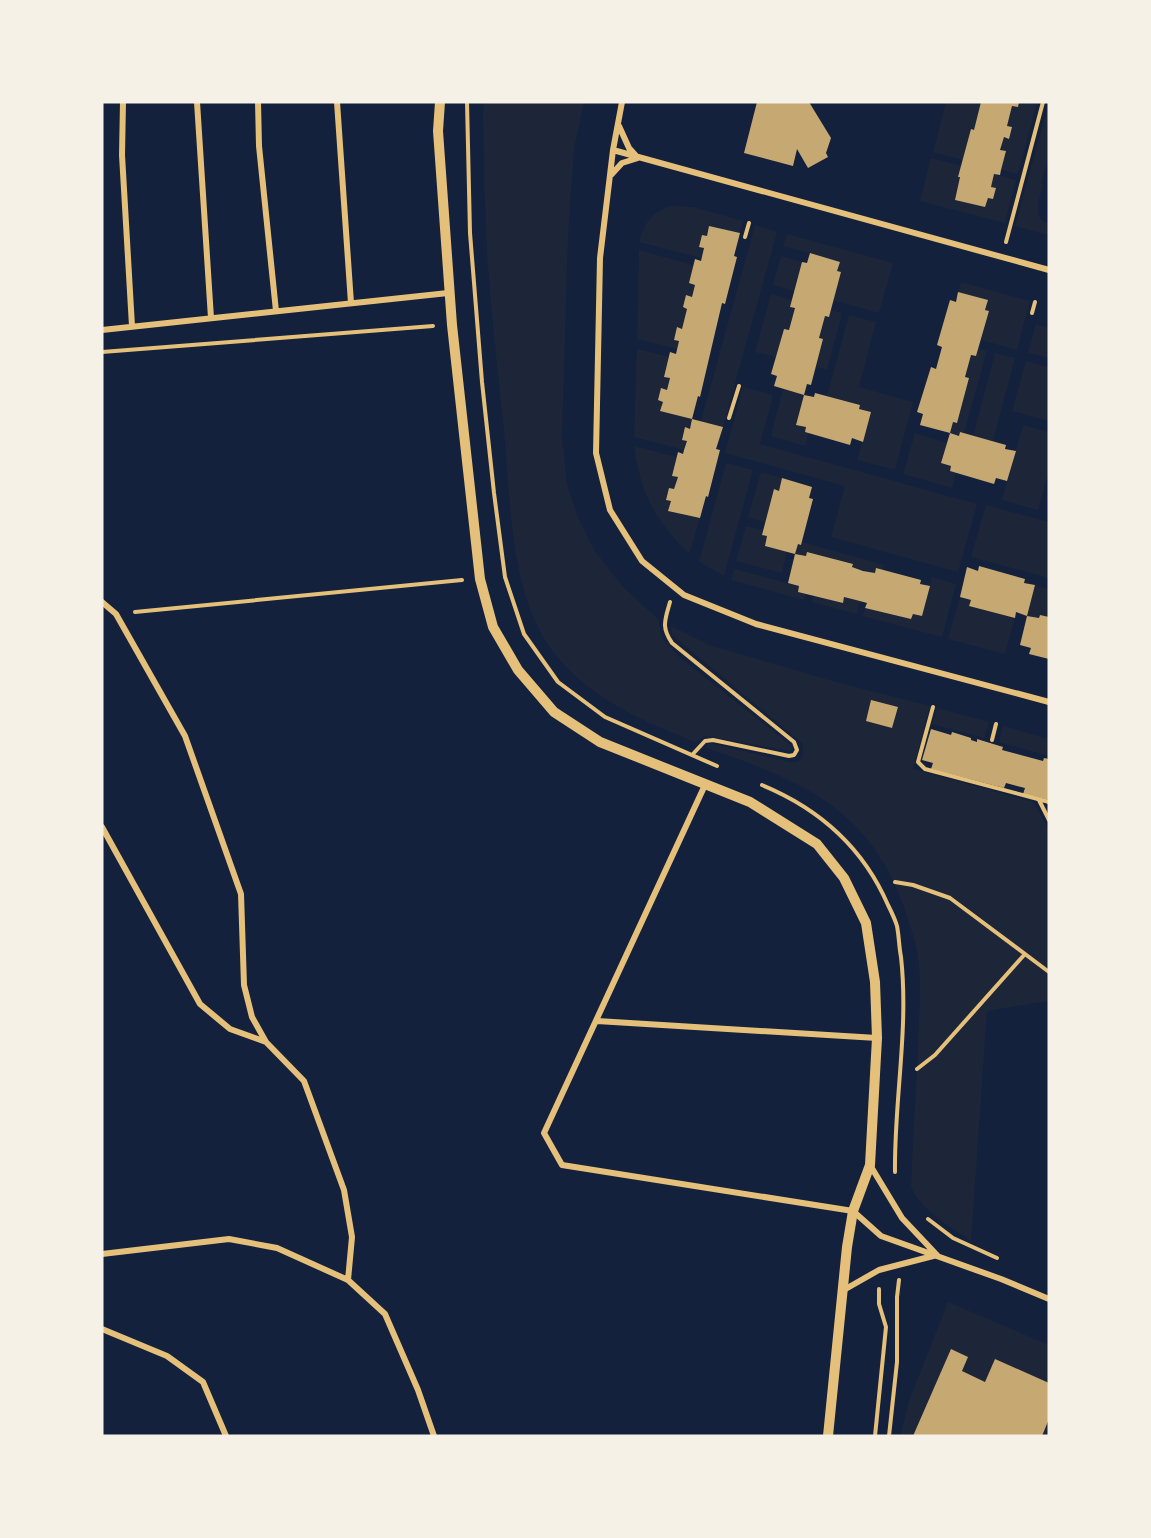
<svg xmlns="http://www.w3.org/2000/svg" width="1151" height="1538" viewBox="0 0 1151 1538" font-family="'Fira Sans Condensed',sans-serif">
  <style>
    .green { fill: #1d2539 }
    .building { fill: #c6a872 }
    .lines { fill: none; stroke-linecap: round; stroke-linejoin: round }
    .path { stroke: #e5c07b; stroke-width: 4 }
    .minor { stroke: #e5c07b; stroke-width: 6 }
    .tertiary { stroke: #e5c07b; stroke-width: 10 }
  </style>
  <rect width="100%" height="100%" fill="#14213d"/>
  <path class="green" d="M484,102H584L574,149L568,234L562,437L567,484L577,515L594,550L623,587L658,619L662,638L678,656L792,746L791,751L705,736L695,742C640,720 584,696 549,646C510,590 510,497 504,430C497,364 489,297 486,231C484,193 484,155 483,117Z
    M946,102H981L974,130H971L963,160L933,152Z
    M1019,102H1037L1018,174L1001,170L1006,152L1000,150L1004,137L1009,139L1012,128L1007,126L1012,106L1018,107Z
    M1049,102V155L1041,184L1043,185C1040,198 1031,219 1049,224V235L1015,226Z
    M931,158L962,166L955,200L985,207L988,198L993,199L996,189L991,187L994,174L1016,180L1005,223L920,201Z
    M670,206L693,207L743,221L740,233L709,226L707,236L702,235L699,246L704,248L701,258L639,242C645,223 650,214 670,206Z
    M755,225L777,232L723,427L701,421Z
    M787,234L893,263L879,313L833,300L841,272L837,271L840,261L783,246Z
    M639,250L693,265L689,283L695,285L692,297L687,295V309L682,329L677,328L674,340L679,341L677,349L637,339Z
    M781,256L802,262L794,291L773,285Z
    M961,282L1030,301L1017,350L981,340L989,311L985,310L988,301L958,292Z
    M771,294L792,300L790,307L795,308L789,330H783L776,357L755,352Z
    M831,310L842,313L827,370L816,367L823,340L819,338L825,316L829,317Z
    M849,315L876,322L859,387L913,402L895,470L857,460L870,412L859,409L860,405L827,396Z
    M1036,324L1049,328V358L1028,353Z
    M979,348L987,351L964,433L960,432L959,436L950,433L953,422L957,423L969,378L965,377L971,355L976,356Z
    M637,349L669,357L664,376L670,378L667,390L662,388L663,402L661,410L692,419L690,429L685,428L682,439L687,441L684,450L634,437Z
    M995,353L1015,358L993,441L973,436Z
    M1026,361L1049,367V421L1012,411Z
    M743,387L773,395L760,444L977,504L958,572L831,537L845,486L725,453Z
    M783,389L804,395L796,424L806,427L805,432L809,433L805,446L771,436Z
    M1023,425L1049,432V471L1038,510L1002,500Z
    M915,433L947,443L941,463L951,466L950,471L956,472L952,488L903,474Z
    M634,446L676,457L672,476L678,477L674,489L667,500L671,501L669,511L700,518L689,554C655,519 641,496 634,446Z
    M726,463L753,470L724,576L699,562Z
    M761,472L782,478L779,491L774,490L765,522L748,517Z
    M986,505L1049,522V578L971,557Z
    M746,526L763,530L767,536L765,546L787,551L782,573L736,561Z
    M802,542L884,565L883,571L876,568L875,573L852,567L853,564L808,552L806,556L795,554L798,544H801Z
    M734,569L799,586L798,592L806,593L804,600L731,580Z
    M932,577L956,584L942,637L863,616L865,608L911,619L913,614L922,616Z
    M1035,585L1049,589V617L1040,615L1039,618L1027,616Z
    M814,595L843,603L844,597L860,601L857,614L812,602Z
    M960,597L971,600L969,606L1015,618L1005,654L948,639Z
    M671,626L709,645L836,682L930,706L913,769L1033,802L1049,830V1001L987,1011L971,1241C953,1228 917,1208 911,1186C913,1139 916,1092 918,1045C919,1017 922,987 918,959C917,946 912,932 908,919C890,862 861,820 808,790C776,772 741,760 707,748V745L709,743L790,762H798C804,756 804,751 802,743L672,635Z
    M937,708L989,722L984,738L932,724Z
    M1003,726L1049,739V756L999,742Z
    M948,1302L1049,1345V1436H900L910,1398Z"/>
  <path class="building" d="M757,102H809L831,138L826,153L828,157L808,168L797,149L793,166L744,153Z
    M981,102H1019L1018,107L1012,106L1007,126L1012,127L1009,139L1004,137L1000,150L1006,151L1001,170L1000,175L994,174L991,187L996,188L993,199L988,198L985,207L955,200L960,177H958L971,129L974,130Z
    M709,226L740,233L734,256L737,257L725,304L722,303L700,397L698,396L692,419L660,411L663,402L658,400L661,388L667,390L670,378L664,377L670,352L676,354L679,341L674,340L677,327L682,329L687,309L683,307L686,295L692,297L695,285L689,283L695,259L701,261L704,248L699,247L702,235L707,236Z
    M810,253L840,262L837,271L841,272L829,317L825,316L819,338L823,339L811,385L807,384L804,395L774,386L777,376L771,374L784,329L789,330L795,308L790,307L802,262L807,263Z
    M958,292L988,300L985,310L989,311L976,356L971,355L965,377L969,378L957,423L953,422L950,433L920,425L923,414L917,412L931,367L936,369L942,347L937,345L950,300L956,302Z
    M815,393L860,405L859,409L871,412L863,442L852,438L850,445L805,432L806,427L796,425L804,395L814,397Z
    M692,419L723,427L716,449L720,450L708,497L706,496L700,518L668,511L671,501L666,500L669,488L674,489L678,477L672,476L678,452L683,454L684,450L687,441L682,440L685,427L690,429Z
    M960,432L1006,445L1005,449L1016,451L1007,481L996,478L994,484L950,471L951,466L941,463L950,433L959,436Z
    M782,478L812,487L809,498L813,499L801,545L798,544L795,554L806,556L807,552L853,564L852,567L863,571L875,573L876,568L921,580L920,584L930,586L922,616L913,614L911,619L865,608L867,603L856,600L844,597L843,603L798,592L799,586L788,583L795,554L765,546L767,536L762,535L774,489L779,491Z
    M979,566L1025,579L1024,583L1035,585L1027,616L1016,612L1015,618L969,606L971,600L960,597L967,567L978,571Z
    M1040,615L1049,617V659L1029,654L1031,648L1020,645L1027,616L1039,618Z
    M871,700L898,707L892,728L866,721Z
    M931,729L951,735L952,732L971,738V740L977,742V739L1003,747L1002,750L1043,761L1044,758L1049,759V800L1023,794L1025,788L1006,783L1004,788L931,769L933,763L922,760Z
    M951,1349L968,1357L962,1371L985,1382L995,1359L1049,1383V1419L1042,1436H913Z"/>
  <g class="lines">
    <path class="path" d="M467,102L470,233L482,382L494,493L505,577L524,634L558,682L605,717L717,766
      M745,237L749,223
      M1006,242L1043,102
      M1032,313L1035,302
      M102,352L433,326
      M729,418L739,386
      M670,602C665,620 661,627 672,643L794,742L797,750L794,755L789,756L713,740L705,741L692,755
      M135,612L462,580
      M933,707L918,762L925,769L1049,802
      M992,740L996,724
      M762,785C820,809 863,847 888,905C891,911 895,919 897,926C899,936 899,947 901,957C909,1029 894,1101 895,1172
      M1039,800L1049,820
      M895,882L913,885L950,898L1049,972
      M917,1069L935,1055L1025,954
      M928,1219L953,1238L997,1258
      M875,1436L886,1327L879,1304V1289
      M889,1436L897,1362V1297L899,1280"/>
    <path class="minor" d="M123,102L122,155L132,326
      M197,102L211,318
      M258,102L259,146L276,311
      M337,102L351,303
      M622,102L613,150L600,258L596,453L610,510L642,561L684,595L756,624L1049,702
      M613,150L1049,270
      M611,175L622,163L638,158L629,148L619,126
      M102,330L448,293
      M102,602L116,614L185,736L241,894L244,985L252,1017L266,1042L304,1081L344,1190L352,1237L348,1280
      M705,785L544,1133L562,1165L853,1211L881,1236L1001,1279L1049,1299
      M102,827L200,1004L230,1029L266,1042
      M597,1021L877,1038
      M870,1165L902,1218L935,1253
      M102,1254L229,1239L277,1248L348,1280L385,1314L418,1390L434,1436
      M842,1291L879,1270L937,1255
      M102,1329L167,1356L203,1382L226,1436"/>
    <path class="tertiary" d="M440,102L438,131L452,325L480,579L493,627L518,670L554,712L600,742L750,802L817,844L844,878L866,923L875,982L877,1038L870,1165L853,1211L847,1247L828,1436"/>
  </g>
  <rect width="1151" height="1538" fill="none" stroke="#f6f1e7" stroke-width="207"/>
</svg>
